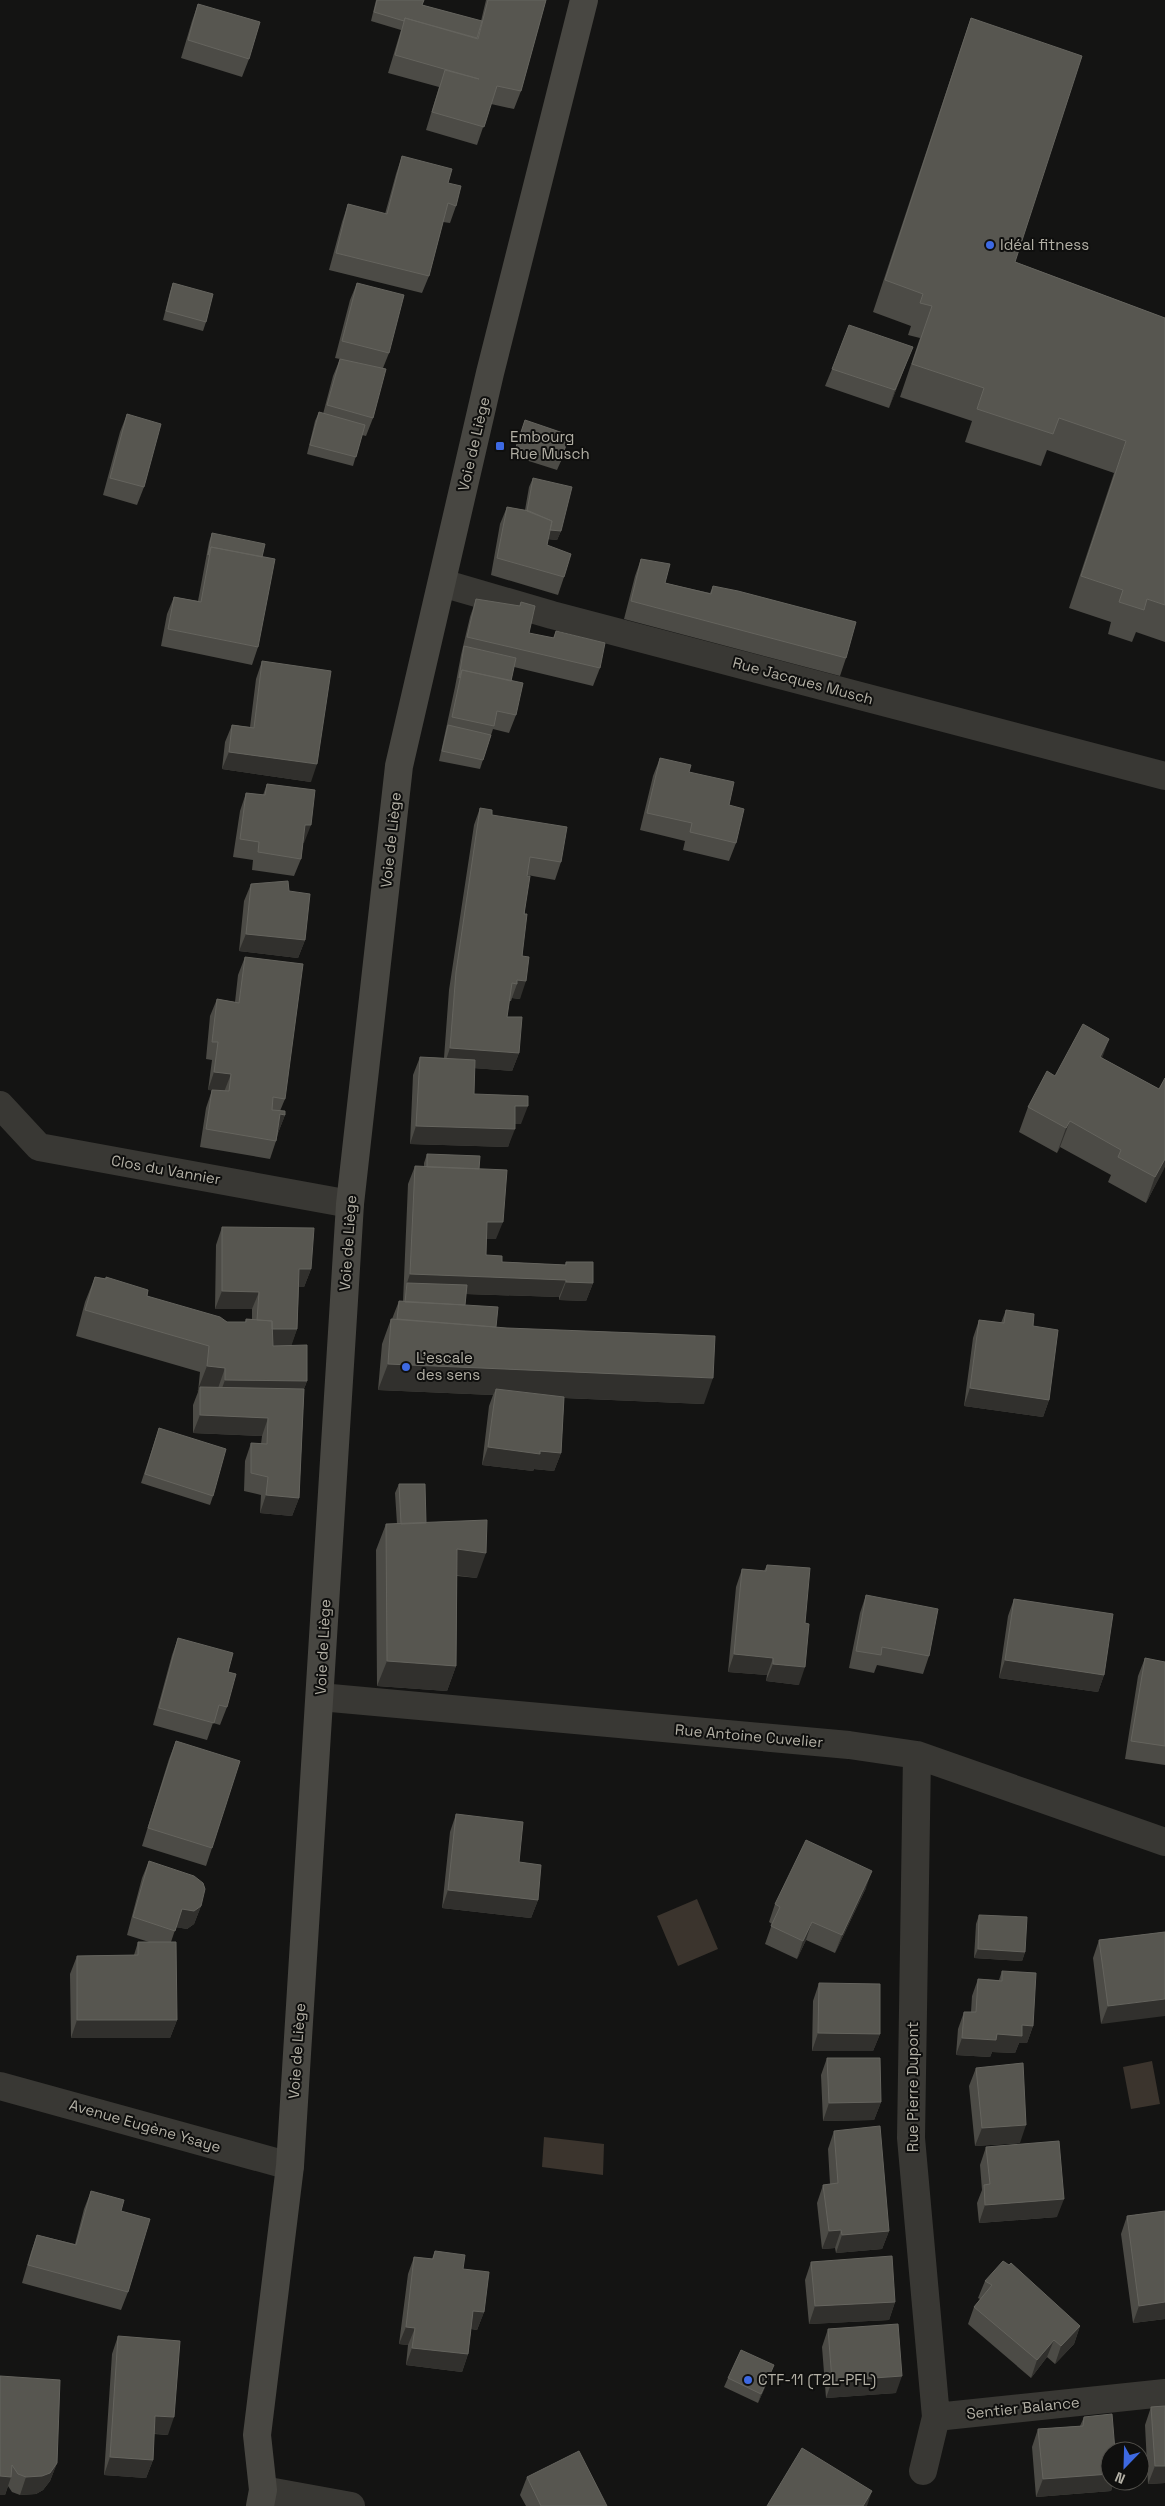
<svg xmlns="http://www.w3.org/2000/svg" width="1165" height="2506" viewBox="0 0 1165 2506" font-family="'Space Grotesk',sans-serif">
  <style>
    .water { fill: #3b342d }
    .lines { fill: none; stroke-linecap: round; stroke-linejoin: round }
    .street { stroke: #393834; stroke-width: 28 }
    .secondary { stroke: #484742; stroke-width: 28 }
    .wall { fill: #4c4b46 }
    .shaded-wall { fill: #31302d }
    .building { fill: #575650; stroke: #65645e }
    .poi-dot { fill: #3d69e2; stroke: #0f0f0e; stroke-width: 2 }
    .labels { text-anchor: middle; stroke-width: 4; stroke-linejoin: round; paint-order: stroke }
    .poi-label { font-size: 15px; fill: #b3b0a5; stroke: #0f0f0e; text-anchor: start }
    .street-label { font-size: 15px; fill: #b3b0a5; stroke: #0f0f0e }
  </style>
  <rect width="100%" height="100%" fill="#141413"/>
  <path class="water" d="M697,1899L718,1949L678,1966L657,1916Z
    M1152,2061L1160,2104L1131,2109L1123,2067Z
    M544,2137L604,2144L603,2175L542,2167Z"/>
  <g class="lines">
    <path class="street" d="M442,583L552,615L1165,776
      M0,1105L39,1147L350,1204
      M320,1697L849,1745L917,1755L1165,1842
      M917,1755L911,2138L936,2417
      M0,2086L290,2166
      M923,2471L936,2417L1165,2393
      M263,2490L351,2506"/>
    <path class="secondary" d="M260,2506L263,2490L257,2435L290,2166L350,1204L399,766L490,373L584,0"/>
  </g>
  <path class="wall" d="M376,0H424L422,5L481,21L486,0H546L521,91L514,109L491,104L477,145L426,130L439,87L388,73L401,30L371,21Z
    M198,4L249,59L242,77L181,58L192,21Z
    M971,18L1015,262L1165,318V642L1136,632L1132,642L1108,634L1111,622L1069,608L1114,473L1047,450L1041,466L965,442L972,421L900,397L920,338L908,335L911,326L873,312L960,50Z
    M402,156L448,183L456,206L450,223L443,222L429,276L422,293L329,270L342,222L348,204L385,214L396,174Z
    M173,283L206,322L203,331L163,320L170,292Z
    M357,283L389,353L383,368L373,418L366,436L362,435L353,466L307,454L315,421L319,412L323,414L333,376L340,359L335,358L350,300Z
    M906,364L889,408L825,386L832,369Z
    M127,414L144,487L137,505L103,495L120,432Z
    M525,420L561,461L557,470L513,456Z
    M533,478L561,531L557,540L548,539L547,545L564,577L558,595L491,575L500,524L507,507L525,510L529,487Z
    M212,533L262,557L258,647L252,665L161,646L167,614L174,597L198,601L209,542Z
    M641,559L665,583L710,593L713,586L846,658L840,676L624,619L635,576Z
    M476,599L519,606L521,602L529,633L553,638L556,631L600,668L593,686L514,667L511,681L516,715L509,733L493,729L480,769L439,761L455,687L461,655L470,617Z
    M262,661L311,782L222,769L225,742L232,725L250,727L256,679Z
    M660,758L689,772L729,805L736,843L729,861L683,850L685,841L640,830L653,776Z
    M267,784L304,843H303L301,859L294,876L252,870L253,860L233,857L240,811L246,793L263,795Z
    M480,808L561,862L555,880L527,875L520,999L512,998L511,1001H509L507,1017L519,1053L512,1071L474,1068V1094L521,1124H515L508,1147L410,1144L413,1075L420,1057L444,1058L449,990L474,825Z
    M251,884L289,891L305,940L298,958L239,951L244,901Z
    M245,957L285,1099L280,1111L285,1115L278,1133L276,1141L270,1159L200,1147L206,1108L212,1090H208L212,1060L206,1059L210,1016L217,999L235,1002L238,975Z
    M1102,1058L1159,1089L1165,1078V1166L1146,1203L1108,1182L1111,1175L1060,1147L1057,1153L1019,1132L1028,1107L1055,1076Z
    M427,1154L479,1169L496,1239H486V1255L502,1262L565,1265L566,1262L593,1283L586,1301L559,1300V1297L466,1294L465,1305L496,1327L704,1404L564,1398L561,1453L554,1471L534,1469L533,1471L482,1465L489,1406L493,1395L378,1390L382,1344L391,1319H392L399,1301L403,1302L408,1184L415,1166L424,1167V1163Z
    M222,1227L311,1269L304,1287H299L297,1329L291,1345L307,1381L304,1389L299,1498L292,1516L260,1513L261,1495L244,1491L245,1461L251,1443L261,1444L262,1436L193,1433V1405L198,1392L200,1372L76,1336L85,1302L95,1277L105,1279L106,1277L147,1296L227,1322H245L246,1319H252V1309H215L216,1245Z
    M1006,1310L1033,1326L1049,1400L1043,1417L964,1406L973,1338L979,1320L1001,1323Z
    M159,1428L213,1496L210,1505L141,1483Z
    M399,1484L426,1523L477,1578L457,1576L456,1666L447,1691L377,1686L376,1550L386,1524H397L395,1493Z
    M767,1565L799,1685L766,1681L767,1675L728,1672L736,1587L742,1569L764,1571Z
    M866,1595L929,1656L923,1674L877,1665L874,1673L849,1668L860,1613Z
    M1014,1599L1104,1675L1098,1692L999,1678L1008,1616Z
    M178,1638L228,1672L227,1707L220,1725L213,1723L207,1740L153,1725L172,1655Z
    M1145,1658L1165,1662V1765L1125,1759L1138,1676Z
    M176,1741L212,1848L206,1866L142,1846L169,1759Z
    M456,1814L519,1862L538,1900L531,1918L442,1908L450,1832Z
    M149,1861L201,1906L194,1924L187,1929L176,1927L171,1942L177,2020L170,2038H71L70,1974L77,1956L134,1955L138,1942H149L127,1935L142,1878Z
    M866,1888L835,1953L806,1940L797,1959L765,1944L772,1924L769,1922L775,1904Z
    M979,1915L1025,1952L1022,1961L974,1958L976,1924Z
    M1165,1932L1101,2024L1093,1958L1099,1940Z
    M1002,1971L1033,2026L1027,2043H1019L1015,2053L992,2052L990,2057L956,2055L958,2029L964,2012H971L972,1996L978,1979L999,1980Z
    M819,1983L880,2034L873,2051H812L813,2001Z
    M827,2058L881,2102L874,2120L823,2121L821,2075Z
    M976,2068L1020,2143L975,2146L969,2086Z
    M834,2131L889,2231L882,2249L836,2253L835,2248L822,2249L817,2203L823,2185L830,2184L828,2149Z
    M986,2147L1057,2217L979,2223L977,2203L982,2190L980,2165Z
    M91,2191L128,2292L121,2310L22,2283L31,2252L37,2235L75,2244L84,2209Z
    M1165,2211V2319L1133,2323L1121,2234L1127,2216Z
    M435,2251L463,2269L484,2312L477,2330L471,2329L468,2354L462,2372L406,2365L408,2345L399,2344L408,2274L414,2257L432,2259Z
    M811,2262L895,2302L889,2320L809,2324L805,2280Z
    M985,2281L1080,2326L1074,2344L1055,2364L1047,2357L1031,2378L968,2324L974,2307L980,2299L978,2298Z
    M828,2329L896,2393L826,2398L822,2347Z
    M118,2336L168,2435L154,2434L153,2460L146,2478L104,2475L112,2354Z
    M771,2374L758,2403L724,2387L728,2378Z
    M0,2376L57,2463L50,2481L43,2490L36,2494L20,2495L12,2492L8,2486L5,2495H0Z
    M1165,2406V2483L1148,2484L1145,2425L1151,2407Z
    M1084,2417L1110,2481H1114L1111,2491L1036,2497L1032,2447L1038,2429L1080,2426Z
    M527,2477L607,2506H526L520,2495Z"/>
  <path class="shaded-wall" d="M913,347L906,364L889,408L895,390Z
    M549,530L561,531L557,540L546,539Z
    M229,752L317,764L311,782L222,769Z
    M305,825H311L304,843L299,842Z
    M246,934L305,940L298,958L239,951Z
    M517,980L526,981L520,999L512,998L517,984Z
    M1109,1039L1100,1064V1057Z
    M450,1048L519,1053L512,1071L444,1066Z
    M214,1072L231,1074L224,1092L208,1090Z
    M515,1106H528L521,1124H509Z
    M280,1114L285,1115L278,1133L274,1132Z
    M1070,1121L1060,1147L1057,1153L1066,1128Z
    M416,1126L515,1129L508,1147L410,1144Z
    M1165,1159V1166L1164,1169L1146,1203L1155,1177Z
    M487,1222H503L496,1239H480Z
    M299,1269H311L304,1287H293Z
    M410,1274L566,1280L559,1297L406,1292L407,1283Z
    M566,1282L593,1283L586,1301L559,1300Z
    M222,1291L259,1292L252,1309H215Z
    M257,1328L297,1329L291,1347L250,1346Z
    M388,1364L713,1378L704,1404L495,1395L496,1389L493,1395L378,1390Z
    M207,1366L225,1368L216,1394L200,1387L197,1392Z
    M225,1380L307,1381L297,1407L216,1405Z
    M970,1388L1049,1400L1043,1417L964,1406Z
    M200,1415L268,1418L262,1436L193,1433Z
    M488,1447L561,1453L554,1471L534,1469L533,1471L482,1465Z
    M266,1495L299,1498L292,1516L260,1513Z
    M457,1549L486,1553L477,1578L448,1574Z
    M734,1654L773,1658L767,1675L728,1672Z
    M1005,1660L1104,1675L1098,1692L999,1678Z
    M387,1661L456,1666L447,1691L377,1686Z
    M773,1664L805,1667L799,1685L766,1681Z
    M872,1871L866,1888L835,1953L842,1935Z
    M448,1890L538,1900L531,1918L442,1908Z
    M201,1906L194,1924L187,1929L175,1927L182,1909Z
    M812,1922L806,1940L797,1959L803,1941Z
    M978,1949L1025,1952L1022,1961L974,1958Z
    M1165,1999V2016L1101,2024L1108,2006Z
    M77,2020H177L170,2038H71Z
    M1022,2025L1033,2026L1027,2043H1019L1015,2053L992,2052L990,2057L956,2055L962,2038Z
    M818,2033L880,2034L873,2051H812Z
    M881,2102L874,2120L823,2121L829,2103Z
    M1026,2125L1020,2143L975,2146L982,2128Z
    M1064,2199L1057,2217L979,2223L985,2205Z
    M841,2230L835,2248L822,2249L829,2231Z
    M889,2231L882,2249L836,2253L842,2235Z
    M895,2302L889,2320L809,2324L815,2306Z
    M1165,2302V2319L1133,2323L1139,2306Z
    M473,2311L484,2312L477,2330L467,2328Z
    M1080,2326L1074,2344L1055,2364L1061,2346Z
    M406,2327L415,2328L408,2345L399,2344Z
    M1054,2340L1047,2357L1031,2378L1037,2360Z
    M412,2348L468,2354L462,2372L406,2365Z
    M774,2365L771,2374L758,2403L761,2394Z
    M902,2376L896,2393L826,2398L832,2381Z
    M155,2416L174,2417L168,2435L149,2433Z
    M110,2457L153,2460L146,2478L104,2475Z
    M57,2463L50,2481L43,2490L36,2494L20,2495L26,2477Z
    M1155,2466H1165V2483L1148,2484Z
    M1110,2474V2481H1114L1111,2491L1036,2497L1043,2479Z
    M0,2476L11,2477L5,2495H0Z
    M872,2491L867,2506H863Z"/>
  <path class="building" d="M377,0H424L422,5L482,21L477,38L405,18L404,21L374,12Z
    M488,0H546L521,91L497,86L484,127L432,112L445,70L479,79L395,55L405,18L478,39Z
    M198,4L260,22L249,59L188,40Z
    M971,18L1082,56L1015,262L1165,318V605L1147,599L1144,610L1119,602L1123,590L1081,576L1126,441L1059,418L1053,434L977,409L984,388L912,364L932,306L920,303L923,294L885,280Z
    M402,156L452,169L448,183L461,186L456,206L448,203L429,276L336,253L348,204L387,214Z
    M173,283L213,294L206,322L166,311Z
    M357,283L404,295L389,353L342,341Z
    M849,325L913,347L895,390L832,369Z
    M340,359L386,369L373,418L327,405Z
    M319,412L365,425L356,457L310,445Z
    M127,414L161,424L144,487L110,478Z
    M525,420L569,435L561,461L516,447Z
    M533,478L572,487L561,531L550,530L552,521L527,511Z
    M507,507L529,511L552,521L547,545L571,554L564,577L497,558Z
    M212,533L265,544L262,557L211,547L208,555Z
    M211,547L275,559L258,647L168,629L174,597L201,602Z
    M641,559L670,564L665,583L711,594L713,586L738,591L856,622L846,658L631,601Z
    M476,599L520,606L521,602L535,606L529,633L554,638L556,631L605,643L600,668L467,637Z
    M464,646L516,658L511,681L462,670L459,678Z
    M262,661L331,671L317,764L229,752L232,725L254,728Z
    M462,670L523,683L516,715L497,711L494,726L452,717Z
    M448,725L491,735L483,760L442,751Z
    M660,758L691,765L689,772L734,782L729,805L744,809L736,843L690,832L692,823L647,813Z
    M267,784L315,790L311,825H305L301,859L258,852L259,842L240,839L246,793L265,795Z
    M480,808L492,810V815L567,827L561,862L530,857L527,876H530L524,914H527L522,956L529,957L526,981L517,980V984L512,983L507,1017H522L519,1053L450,1048L456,972Z
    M288,881L289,891L310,894L305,940L246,934L251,884Z
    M245,957L303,964L285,1099L273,1097L272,1110L285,1111V1115L280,1114L276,1141L206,1129L212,1090L229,1091L231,1074L214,1072L218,1042H212L217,999L239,1003Z
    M1083,1024L1109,1039L1100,1057L1159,1089L1165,1078V1159L1155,1177L1118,1157L1121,1150L1070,1121L1066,1128L1028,1107L1047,1071L1055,1076Z
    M420,1057L475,1060L474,1094L528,1096V1106H515V1129L416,1126Z
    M427,1154L480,1156L479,1169L427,1167Z
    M415,1166L507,1170L503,1222H487L486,1255L502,1256V1262L566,1265V1262H593V1283L566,1282V1280L410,1274Z
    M222,1227L314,1228L311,1269H299L297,1329H272V1321L257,1320L259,1292L222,1291Z
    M95,1277L106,1279V1277L148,1290L147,1296L220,1317L227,1322H246V1319L272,1321L273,1346L307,1345V1381L225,1380V1368L207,1366L209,1346L85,1310Z
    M407,1283L467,1285L465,1305L405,1302Z
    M399,1301L498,1307L496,1327L397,1319Z
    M1006,1310L1034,1314L1033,1326L1058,1330L1049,1400L970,1388L979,1320L1004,1323Z
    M391,1319L507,1328L715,1336L713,1378L388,1364Z
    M200,1387L304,1389L299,1498L266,1495L268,1477L251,1473V1443L267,1444L268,1418L200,1415Z
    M496,1389L564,1397L561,1453L540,1451V1454L488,1447Z
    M159,1428L226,1449L213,1496L145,1474Z
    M399,1484H425L426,1523L401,1524Z
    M487,1520L486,1553L457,1549L456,1666L387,1661L386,1524Z
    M767,1565L810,1568L805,1623L809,1624L805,1667L773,1664V1658L734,1654L742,1569L766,1571Z
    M866,1595L938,1609L929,1656L882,1647L881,1655L856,1651Z
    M1014,1599L1113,1614L1104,1675L1005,1660Z
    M178,1638L233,1653L228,1672L236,1674L227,1707L219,1705L214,1723L159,1708Z
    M1145,1658L1165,1662V1746L1131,1741Z
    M176,1741L240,1761L212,1848L148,1828Z
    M456,1814L523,1822L519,1862L541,1865L538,1900L448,1890Z
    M806,1840L872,1871L842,1935L812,1922L803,1941L771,1926L780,1907L775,1904Z
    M149,1861L194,1876L203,1883L205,1889L201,1906L194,1911L182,1909L175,1931L133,1917Z
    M979,1915L1027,1917L1025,1952L978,1949Z
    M1165,1932V1999L1108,2006L1099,1940Z
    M138,1942H176L177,2020H77V1956L138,1955Z
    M1002,1971L1036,1973L1033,2026L1022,2025V2036L997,2034L996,2040L962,2038L964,2012H976L978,1979L1002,1981Z
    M819,1983L880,1984V2034L818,2033Z
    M827,2058H880L881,2102L829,2103Z
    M1023,2063L1026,2125L982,2128L976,2068Z
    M880,2126L889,2231L842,2235L841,2230L829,2231L823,2185L838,2183L834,2131Z
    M1059,2141L1064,2199L985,2205L984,2185L990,2184L986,2147Z
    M91,2191L124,2200L121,2211L150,2219L128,2292L28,2265L37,2235L76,2245Z
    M1165,2211V2302L1139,2306L1127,2216Z
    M435,2251L465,2255L463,2269L489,2272L484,2312L473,2311L468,2354L412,2348L415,2328L406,2327L414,2257L433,2259Z
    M892,2256L895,2302L815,2306L811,2262Z
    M1003,2261L1009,2265L1011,2263L1080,2326L1061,2346L1054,2340L1037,2360L974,2307L992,2285L985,2281Z
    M898,2324L902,2376L832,2381L828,2329Z
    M118,2336L180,2341L174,2417L155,2416L153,2460L110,2457Z
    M741,2350L774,2365L761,2394L728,2378Z
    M0,2376L60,2380L57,2463L50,2473L42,2476L26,2477L18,2474L12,2465L11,2477L0,2476Z
    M1165,2406V2466H1155L1151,2407Z
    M1112,2414L1115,2451H1110V2474L1043,2479L1038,2429L1083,2426L1084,2417Z
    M802,2448L872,2491L863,2506H767Z
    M579,2451L607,2506H541L527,2477Z"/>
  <g class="poi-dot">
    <circle cx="990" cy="245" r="5"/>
    <rect x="495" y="441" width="10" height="10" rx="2.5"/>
    <circle cx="406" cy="1367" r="5"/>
    <circle cx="748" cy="2380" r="5"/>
  </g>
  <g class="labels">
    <g class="poi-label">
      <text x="1000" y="250">Idéal fitness</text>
      <text x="510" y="442">Embourg<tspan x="510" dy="17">Rue Musch</tspan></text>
      <text x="416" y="1363">L'escale<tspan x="416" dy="17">des sens</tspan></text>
      <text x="758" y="2385">CTF-11 (T2L-PFL)</text>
    </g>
    <g class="street-label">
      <text transform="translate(474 444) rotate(-77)" y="5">Voie de Liège</text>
      <text transform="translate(803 681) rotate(15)" y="5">Rue Jacques Musch</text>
      <text transform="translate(391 840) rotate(-84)" y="5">Voie de Liège</text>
      <text transform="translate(166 1170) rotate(10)" y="5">Clos du Vannier</text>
      <text transform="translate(348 1243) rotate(-86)" y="5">Voie de Liège</text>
      <text transform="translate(323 1647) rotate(-87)" y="5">Voie de Liège</text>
      <text transform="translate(749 1736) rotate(5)" y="5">Rue Antoine Cuvelier</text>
      <text transform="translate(297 2051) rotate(-86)" y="5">Voie de Liège</text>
      <text transform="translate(913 2087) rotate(-90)" y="5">Rue Pierre Dupont</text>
      <text transform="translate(145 2126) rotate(16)" y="5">Avenue Eugène Ysaye</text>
      <text transform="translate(1023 2408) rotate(-6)" y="5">Sentier Balance</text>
    </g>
  </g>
  <g transform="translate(1125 2466) rotate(203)"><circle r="24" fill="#0f0f0e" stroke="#514f4a"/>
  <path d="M0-4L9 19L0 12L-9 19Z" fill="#3d69e2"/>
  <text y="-8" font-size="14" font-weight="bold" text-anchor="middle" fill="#b3b0a5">N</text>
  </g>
</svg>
